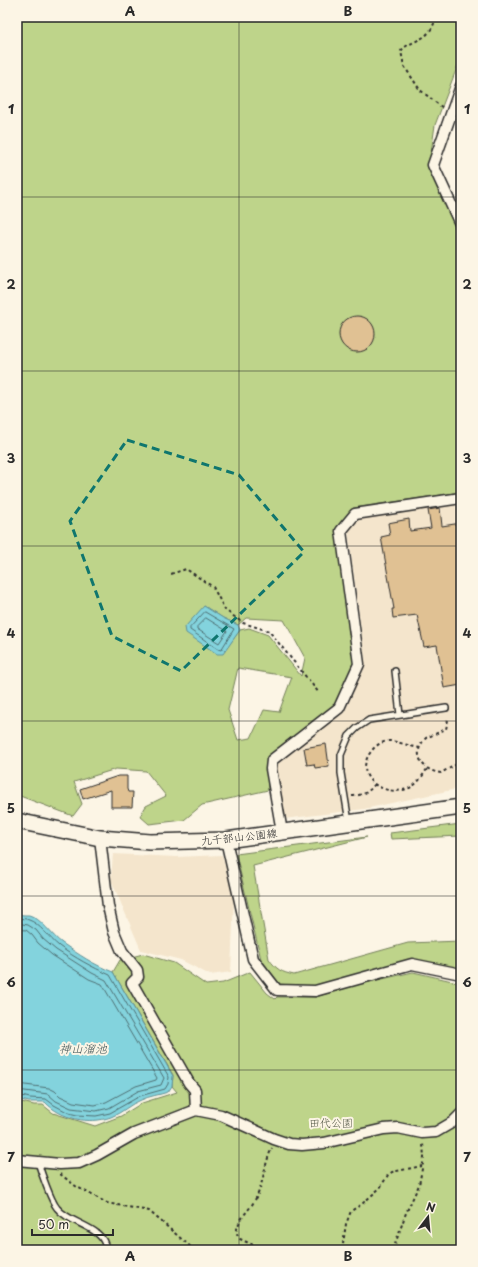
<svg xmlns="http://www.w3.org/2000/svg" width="478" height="1267" viewBox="0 0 478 1267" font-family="'Playpen Sans','Klee One',sans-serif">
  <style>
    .built { fill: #f4e5cc }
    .green { fill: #bed48a; stroke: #74805a; fill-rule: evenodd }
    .water { fill: #83d3dd; stroke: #609096 }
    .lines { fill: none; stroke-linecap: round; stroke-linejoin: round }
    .shore { stroke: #4e6e72; stroke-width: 1 }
    .building { fill: #e0c193; stroke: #2b2b2b }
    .lane-casing { stroke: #2b2b2b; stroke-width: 8 }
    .street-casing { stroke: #2b2b2b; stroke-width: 13 }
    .secondary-casing { stroke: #2b2b2b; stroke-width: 18 }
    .path { stroke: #2b2b2b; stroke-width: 2; stroke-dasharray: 3 3; stroke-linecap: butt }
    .lane { stroke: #fcf5e5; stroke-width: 5 }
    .street { stroke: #fcf5e5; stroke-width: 10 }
    .secondary { stroke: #fcf5e5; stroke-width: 15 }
    .marked { fill: none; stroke: #0f766e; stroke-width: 3; stroke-dasharray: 8 5; stroke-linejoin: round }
    .grid { fill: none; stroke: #2b2b2b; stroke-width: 1; stroke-opacity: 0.55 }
    .labels { text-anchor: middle; stroke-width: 4; stroke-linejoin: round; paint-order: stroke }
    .street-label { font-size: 11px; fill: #2b2b2b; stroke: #fcf5e5 }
    .park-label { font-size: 11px; fill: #505543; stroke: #fcf5e5 }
    .water-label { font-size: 12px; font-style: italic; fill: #415558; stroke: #fcf5e5 }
    .neatline { fill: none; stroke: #2b2b2b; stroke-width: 1.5 }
    .grid-label { font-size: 13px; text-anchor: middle; font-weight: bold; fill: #2b2b2b }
  </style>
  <rect width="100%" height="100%" fill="#fcf5e5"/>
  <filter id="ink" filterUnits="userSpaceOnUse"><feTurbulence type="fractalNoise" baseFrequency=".025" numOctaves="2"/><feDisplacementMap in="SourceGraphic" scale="8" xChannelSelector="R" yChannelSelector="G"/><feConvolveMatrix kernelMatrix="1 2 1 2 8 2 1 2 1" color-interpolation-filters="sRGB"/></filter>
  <g filter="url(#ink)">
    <path class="built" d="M461,502V788L364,809L284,819L276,763L345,710L365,660L348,531L360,516Z
      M113,854L176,857L222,855L234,897L231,972L210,975L181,960L141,950L111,880Z"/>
    <path class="green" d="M17,17H461V57L435,125L429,167L461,238V492L353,508L337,529L355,661L334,706L267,757L268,790L202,805L184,820L149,824L140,816L146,806L166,796L146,771L116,769L74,782L82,804L73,816L20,796L17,797ZM204,606L223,618L238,625L246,618L284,620L305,658L301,676L268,635L249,628L240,630L223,653ZM238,668L292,677L279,712L264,710L251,738L238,740L228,710Z
      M461,824V836L391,839L390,833Z
      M367,837L253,866L269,959C277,970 281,972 294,975L408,943L461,941V969L411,959L313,987L280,984L261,959L236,854Z
      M143,954L174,963L206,985L223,983L250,972L267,993L275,999L277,997H315L356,985L413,972L461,983V1250H17V1101L34,1105H43L53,1113L95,1126L121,1116L142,1103L177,1092L172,1086L173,1075L113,972L120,960Z"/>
    <path class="water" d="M204,606L223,618L238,625L240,630L223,654H217L186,633L185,627Z
      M17,914C21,915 25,915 29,915C41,918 52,936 62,943C78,954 94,965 113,972L173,1076L172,1086L168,1092C159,1095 149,1096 141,1100C130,1104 122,1113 111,1117C89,1125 61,1119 45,1102H29L17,1099Z"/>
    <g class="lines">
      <path class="shore" d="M205,612L234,629L221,650L218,649L190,630V628Z
        M206,618L227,631L219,643L197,629V627Z
        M17,918C21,919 26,918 29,920C39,923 50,939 59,946C75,958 92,967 110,975L169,1077L168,1084L165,1089L140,1096L110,1113L96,1116L77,1115L69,1113L54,1105L46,1099L30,1098L17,1095
        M17,923L28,925L36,930L43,939L56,950L92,973L106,980L164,1078L161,1085L138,1091L109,1108L96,1111L71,1108L56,1101L48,1094L17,1090
        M17,929L26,930L32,935L38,943L52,955L89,979L102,984L157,1078L156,1080L136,1086L106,1102L95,1105L73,1102L60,1096L55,1091L49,1088L17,1084"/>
    </g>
    <path class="building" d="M339 334a18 18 0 1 1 36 0a18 18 0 1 1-36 0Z
      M440,508L442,526L461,523V685L444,688L437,645L424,647L417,615L393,618L392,609H394L381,537L390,535L388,523L409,519L410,531L431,528L428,510Z
      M326,744L329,766L315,768L314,764L307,765L304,748Z
      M118,776H127V789L128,792H133L132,807H111V790L83,799L80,789Z"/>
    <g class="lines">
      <defs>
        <path id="lane" d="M395,671L400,715
          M349,822L341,773V755L349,736L357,728L369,720L446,708
          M38,1162C41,1172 51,1201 57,1208C70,1225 105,1226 106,1250"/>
        <path id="street" d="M461,86L433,165L461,226
          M282,832L271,769L272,760L339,708L359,664L341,531L355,514L461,498
          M100,838L108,906L114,932L122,951L137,970L138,977L132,983L189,1083L195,1090L196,1110
          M226,840L253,959L277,990L315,991L412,964L461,974
          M17,1160L60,1164L79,1163L97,1155L134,1134L196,1110L221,1115L274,1139L289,1144L302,1145L324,1143L384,1129L398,1128L422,1133L436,1132L453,1122L461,1114"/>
        <path id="secondary" d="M17,821L100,838L150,842L226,840L461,807"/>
      </defs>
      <use href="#lane" class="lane-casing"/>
      <use href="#street" class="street-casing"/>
      <use href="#secondary" class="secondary-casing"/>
      <path class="path" d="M436,17C434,26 429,35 420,39C413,43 407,44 401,51L404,66L420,90L443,108
        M171,574L186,569L213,587L225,610L243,623L269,631L319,693
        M448,720L446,729L426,738C411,752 421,771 441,773L457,764L461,763
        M420,748C411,747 394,740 388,741C380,742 374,747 370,753C351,781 391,800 413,786C419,782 423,775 427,769
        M352,796C363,795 368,793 375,784
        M60,1174L77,1187L107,1203L149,1211L192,1248L197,1250
        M264,1250L240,1239L236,1232C241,1214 249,1212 256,1198C264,1182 264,1164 272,1148
        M342,1250L346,1224L351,1211L362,1204L380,1188L388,1175L392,1172L422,1166
        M393,1250L406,1213L419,1185L424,1158L423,1143
        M421,1250L422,1249"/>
      <use href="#lane" class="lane"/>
      <use href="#street" class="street"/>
      <use href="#secondary" class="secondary"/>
    </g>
  </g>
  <path class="marked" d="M127,440L239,475L304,552L181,671L112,636L70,521Z"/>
  <path class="grid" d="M239,17V1250M17,197H461M17,371H461M17,546H461M17,721H461M17,896H461M17,1070H461"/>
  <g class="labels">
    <g class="street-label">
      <text transform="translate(239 837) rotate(-6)" y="4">九千部山公園線</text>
    </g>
    <g class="park-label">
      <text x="331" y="1127">田代公園</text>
    </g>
    <g class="water-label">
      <text x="83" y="1053">神山溜池</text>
    </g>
  </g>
  <rect width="478" height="1267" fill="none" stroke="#fcf5e5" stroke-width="44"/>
  <g transform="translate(428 1217) rotate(16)" stroke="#fcf5e5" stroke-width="3" paint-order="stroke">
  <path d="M0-3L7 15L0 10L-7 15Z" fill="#2b2b2b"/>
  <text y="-6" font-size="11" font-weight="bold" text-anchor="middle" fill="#2b2b2b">N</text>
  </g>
  <path d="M32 1229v6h81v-6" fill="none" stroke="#2b2b2b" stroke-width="2"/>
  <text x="38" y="1229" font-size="12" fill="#2b2b2b" stroke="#fcf5e5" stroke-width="3" paint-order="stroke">50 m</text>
  <rect x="22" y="22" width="434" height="1223" class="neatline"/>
  <g class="grid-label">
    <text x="130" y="16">A</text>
    <text x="348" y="16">B</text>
    <text x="11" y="114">1</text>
    <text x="467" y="114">1</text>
    <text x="11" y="289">2</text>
    <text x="467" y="289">2</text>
    <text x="11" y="463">3</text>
    <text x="467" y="463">3</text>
    <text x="11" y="638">4</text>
    <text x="467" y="638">4</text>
    <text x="11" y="813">5</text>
    <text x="467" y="813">5</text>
    <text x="11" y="987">6</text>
    <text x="467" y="987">6</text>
    <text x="11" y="1162">7</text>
    <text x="467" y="1162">7</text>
    <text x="130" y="1261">A</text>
    <text x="348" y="1261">B</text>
  </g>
</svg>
